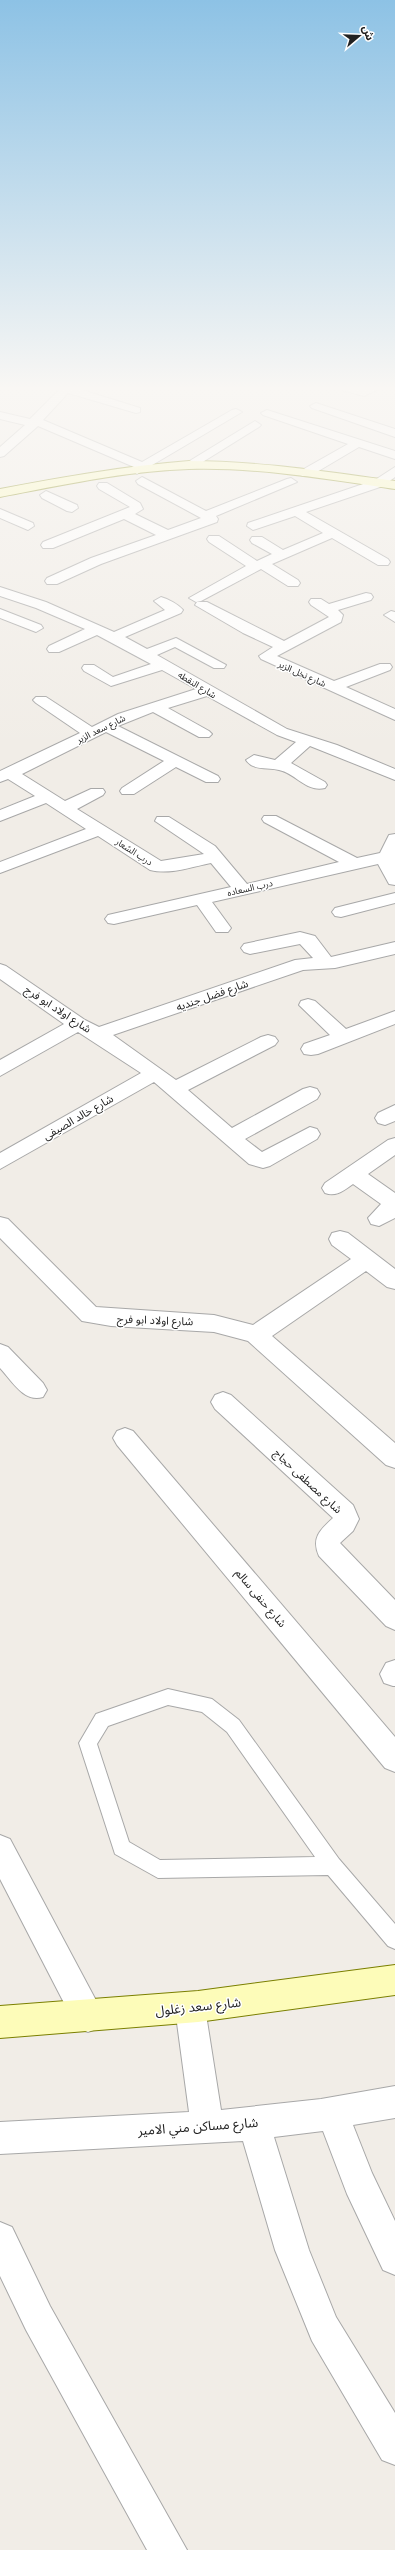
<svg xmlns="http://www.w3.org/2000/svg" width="395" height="2550" viewBox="0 0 395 2550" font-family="'PT Sans','Noto Sans Arabic',sans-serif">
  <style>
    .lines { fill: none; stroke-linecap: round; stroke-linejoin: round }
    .lane-casing { stroke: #a8a8a8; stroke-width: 2 }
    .street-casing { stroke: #a8a8a8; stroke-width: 2 }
    .secondary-casing { stroke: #7a7f00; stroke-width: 2 }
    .lane { fill: #fff; fill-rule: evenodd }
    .street { fill: #fff; fill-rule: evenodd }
    .secondary { fill: #fdfcb9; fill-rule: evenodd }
    .labels { text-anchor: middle; stroke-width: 3; stroke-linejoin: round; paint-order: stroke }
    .far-street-label { font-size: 9px; fill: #212121; stroke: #fff }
    .street-label { font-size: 11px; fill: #212121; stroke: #fff }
    .near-street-label { font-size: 13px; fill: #212121; stroke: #fff }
  </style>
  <rect width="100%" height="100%" fill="#f1ede7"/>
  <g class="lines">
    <defs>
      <path id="lane" d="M168,1689L212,1699L239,1720L339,1859L395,1924V1949L388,1946L328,1875L158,1878L115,1854L79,1743L96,1714ZM168,1705L202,1712L227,1732L315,1857L160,1860L129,1842L97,1744L108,1726Z"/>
      <path id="street" d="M59,390H82L140,408V412L136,413L68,393L43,420L142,462L232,410L236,409L242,412L137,474L131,470L134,467L38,426L4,456L0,457V447L25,425L0,419V412L30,419Z
        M342,390H376L364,396Z
        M316,403L395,429V437L312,408L310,406Z
        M267,410L395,451V459L359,447L310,476H302L300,473L302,470L348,444L263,415L261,413Z
        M255,421L261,425L259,427L193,468H185L183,465Z
        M395,467V477L383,486L306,512L388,559L390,562L388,565H378L332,538L272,564L298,580L300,583L298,586H288L261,569L201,601L196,602L189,598L246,566L209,542L207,539L209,536H219L257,561L272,554L252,543L250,540L252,537H262L283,550L323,533L295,516L253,530L247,526L248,523L375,480Z
        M142,477L206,511L287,479L291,478L297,482L216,516L218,519L217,522L101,564L57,584H47L45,581L47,578L91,558L156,535L124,519L53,548H43L41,545L43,542L130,507L99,489L97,486L99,483H107L140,503L143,509L135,514L168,530L201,518L138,484L136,481Z
        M46,491L77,505L78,508L72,512L67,511L42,498L40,495Z
        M0,509L33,523L34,526L28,530L0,518Z
        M0,587L46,602L114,632L165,610L154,601L161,597C168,599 178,604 183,610L181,613L125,637L147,649L176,638L226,665L224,668H214L175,647L157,655L287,729L337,745L395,769V780L310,746L291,763L325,782L327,785L325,788C307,793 295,773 279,770C268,767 253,771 246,760L254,755L275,760L296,742L277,735L207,696L168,708L209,731L212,734L209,737H199L153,712L118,726L218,776L220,779L218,782H206L176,767L134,794H122L120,791L122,788L164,761L106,732L22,774L65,801L91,789H103L105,792L103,795L77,809L161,861L204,854L155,821L157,817H169L215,846L247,884L339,862L264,822L262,819L264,816H276L357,858L380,853L389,835L395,834V885L389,884L378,864L212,902L231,928L228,932H216L197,905L114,924L108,923L105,919L108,915L231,887L211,863C191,867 170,875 150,870L98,836L0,873V862L86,829L46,803L0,821V810L35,796L8,779L0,782V771L80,733L36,703L33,700L36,697H46L92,727L118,714L196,689L162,670L111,686L84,671L82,668L84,665H94L113,677L151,664L97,635L59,652H49L47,649L49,646L85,629L36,608L0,596Z
        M366,593L371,594L373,597L371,600L338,610L343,615L341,622L277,656L334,681L380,664H390L392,667L390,670L346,687L395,709V720L261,659L259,656L273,647L243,633L195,605L197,602H207L284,641L329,617L311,605L309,602L311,599H321L329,604Z
        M0,609L41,625L43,628L36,632L0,618Z
        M391,611L395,612V622L384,615Z
        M395,893V903L341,917L335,916L332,912L335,908Z
        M300,932L315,936L331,957L395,942V954L335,968L303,970L113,1035L176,1080L261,1037L268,1035L275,1037L278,1041L275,1045L188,1090L232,1128L303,1089L310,1087L317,1089L320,1094L317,1099L245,1139L262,1152L310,1127L317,1129L320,1134L317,1139L270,1166L263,1168L249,1164L154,1082L0,1169V1153L141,1073L78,1032L0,1076V1060L64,1024L0,979V964L6,966L85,1020L99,1027L295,960L313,958L300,944L250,954L244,952L241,948L244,944Z
        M308,999L315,1001L346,1029L395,1011V1024L318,1054L311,1055L304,1054L301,1049L304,1044L330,1035L299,1005L301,1001Z
        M395,1105V1121L385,1125L378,1123L375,1118L378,1113Z
        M395,1138V1155L368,1174L395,1193V1218L379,1226L371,1224L368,1218L381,1204L353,1184C343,1191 336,1197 325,1193L322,1188L325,1183L388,1140Z
        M0,1217L8,1219L96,1307L214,1315L253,1325L351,1259L332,1245L329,1239L332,1233L340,1231L348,1233L395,1269V1289L387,1287L366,1271L272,1336L395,1443V1468L386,1465L248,1341L214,1332L111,1326L82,1321L0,1238Z
        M0,1344L8,1347L43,1383L47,1390L43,1397C24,1403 12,1381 0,1368Z
        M223,1392L231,1395L353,1505L359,1519L353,1531L340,1543L395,1600V1630L386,1626L319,1556C311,1538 320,1530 333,1518L215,1409L211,1402L215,1395Z
        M125,1428L133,1431L395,1737V1772L385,1768L117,1445L113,1438L117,1431Z
        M395,1660V1686H393L384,1683L380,1674L386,1663Z
        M0,1835L10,1839L99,2006L103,2017L99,2028L88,2032L77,2028L0,1879Z
        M190,1993L201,1997L205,2008L221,2110L321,2099L395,2086V2118L353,2125L372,2173L395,2221V2275L383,2270L347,2194L323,2131L274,2137L309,2250L336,2317L395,2413V2465L382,2460L312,2341L275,2250L243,2141L0,2154V2122L189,2112L175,2008L179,1997Z
        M0,2222L12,2227L50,2306L187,2550H147L26,2330L0,2276Z"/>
      <path id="secondary" d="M189,461C258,461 326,472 395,481V489C327,479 258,467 189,469C126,471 62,485 0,497V489C63,477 125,466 189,461Z
        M395,1965V1995L198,2022L0,2038V2006L198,1991Z"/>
    </defs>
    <use href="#lane" class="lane-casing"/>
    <use href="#street" class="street-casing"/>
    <use href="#secondary" class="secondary-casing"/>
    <use href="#lane" class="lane"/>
    <use href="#street" class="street"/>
    <use href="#secondary" class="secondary"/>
  </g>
  <linearGradient id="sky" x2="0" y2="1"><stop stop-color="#8dc2e5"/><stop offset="0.52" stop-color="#f9f7f4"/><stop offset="1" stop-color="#f9f7f4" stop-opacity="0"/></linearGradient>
  <rect width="395" height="747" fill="url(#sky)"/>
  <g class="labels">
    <g class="far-street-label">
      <text transform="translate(302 674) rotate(24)" y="3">شارع نخل الزير</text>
      <text transform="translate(197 685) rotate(31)" y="3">شارع النقطه</text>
      <text transform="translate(101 729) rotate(-26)" y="3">شارع سعد الزير</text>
      <text transform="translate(134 852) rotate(33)" y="3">درب الشعار</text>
      <text transform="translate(250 888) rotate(-13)" y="3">درب السعاده</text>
    </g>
    <g class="street-label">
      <text transform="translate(212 995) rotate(-19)" y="4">شارع فضل جنديه</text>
      <text transform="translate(58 1009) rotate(33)" y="4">شارع اولاد ابو فرج</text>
      <text transform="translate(78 1117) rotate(-30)" y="4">شارع خالد الصيفى</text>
      <text transform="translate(155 1320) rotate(2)" y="4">شارع اولاد ابو فرج</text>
      <text transform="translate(308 1481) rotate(43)" y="4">شارع مصطفى حجاج</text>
      <text transform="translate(261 1598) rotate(50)" y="4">شارع حنفى سالم</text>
    </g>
    <g class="near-street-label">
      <text transform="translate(198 2006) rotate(-6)" y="5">شارع سعد زغلول</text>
      <text transform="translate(198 2126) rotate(-4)" y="5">شارع مساكن مني الامير</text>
    </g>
  </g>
  <g transform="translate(359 36) rotate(71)" stroke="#ffffff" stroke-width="3" paint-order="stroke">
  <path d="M0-3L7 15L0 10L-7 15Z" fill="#212121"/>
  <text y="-6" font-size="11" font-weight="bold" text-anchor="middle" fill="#212121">ش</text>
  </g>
</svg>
